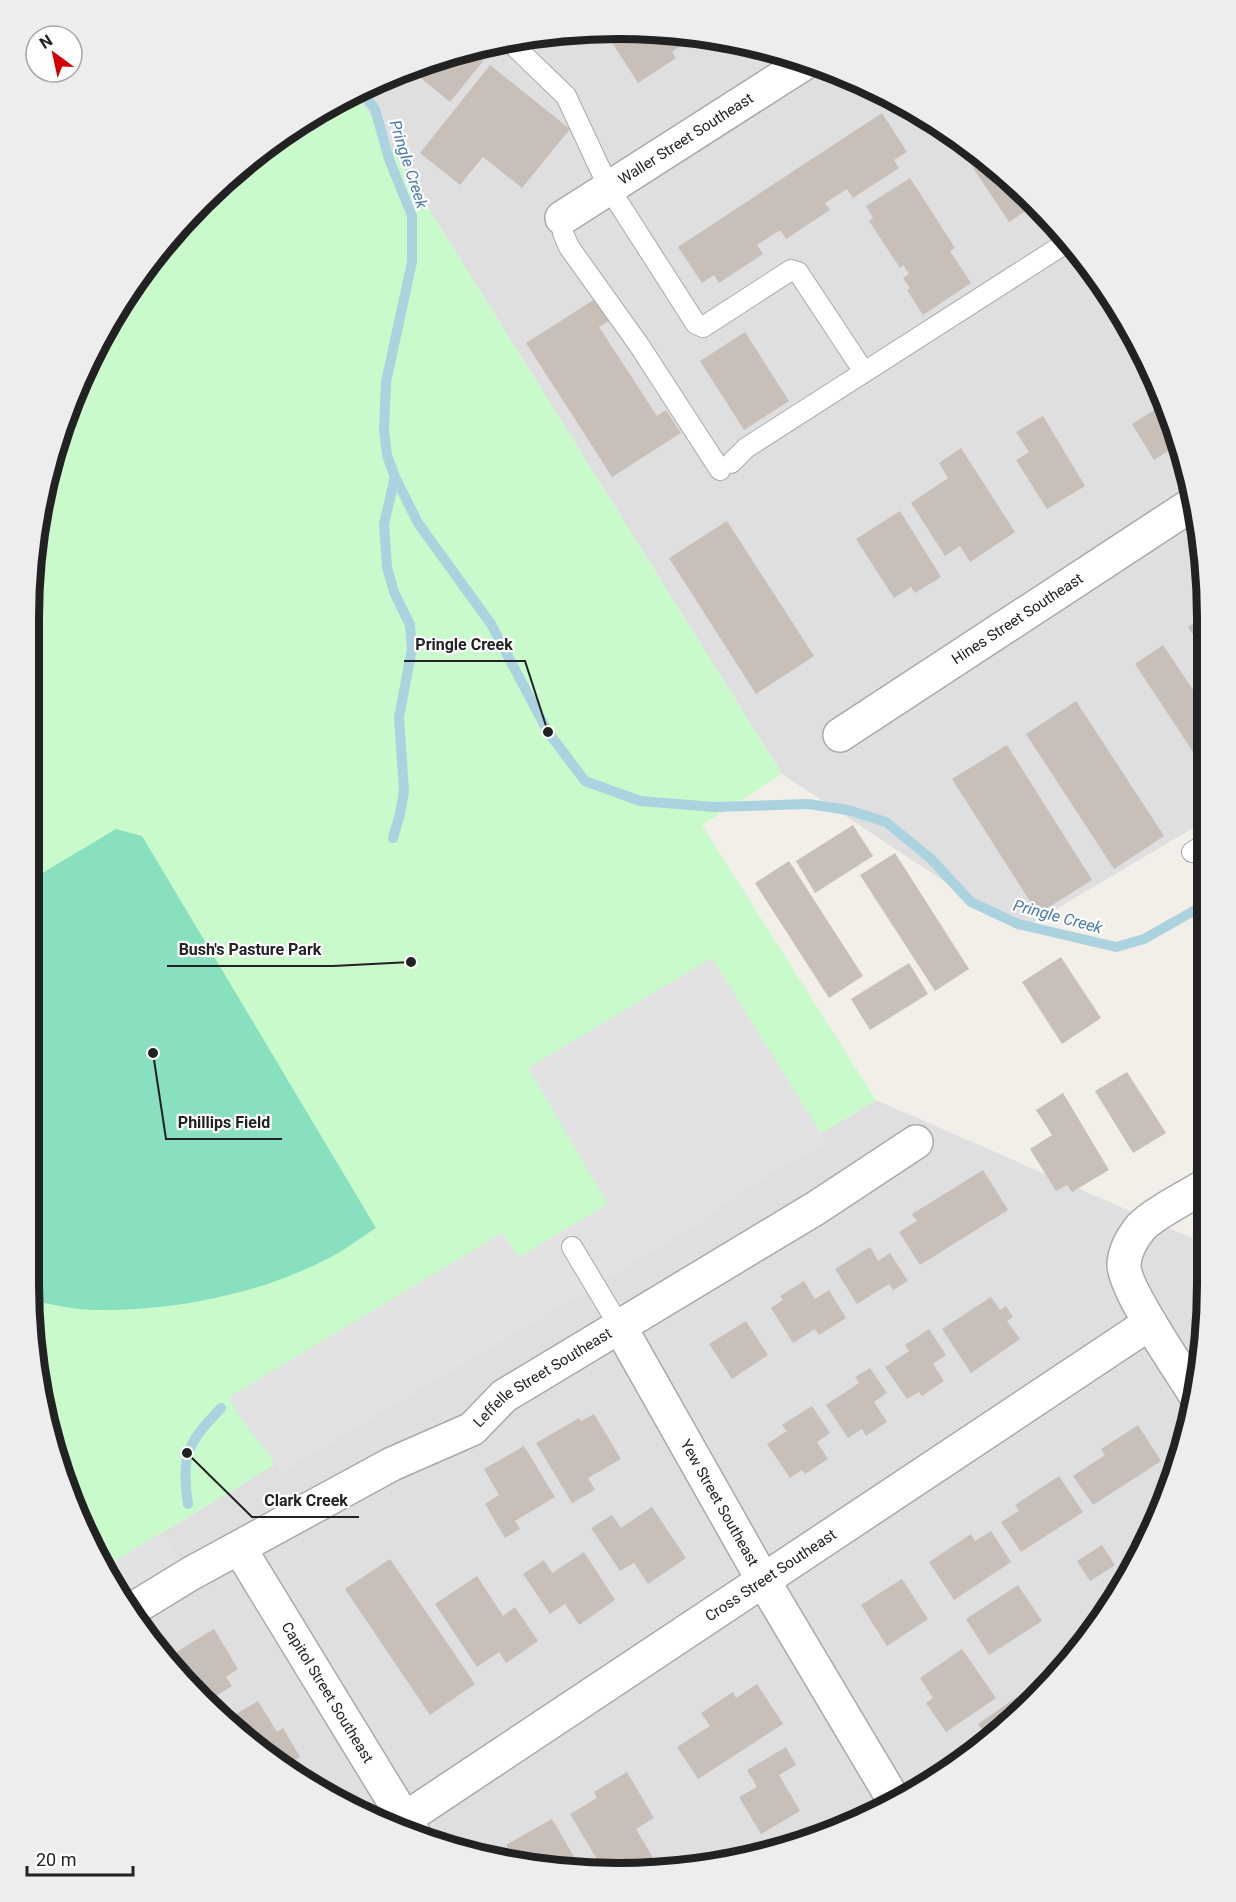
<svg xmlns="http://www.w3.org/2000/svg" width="1236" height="1902" viewBox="0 0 1236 1902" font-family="Roboto,sans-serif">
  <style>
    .residential { fill: #e0dfdf }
    .park { fill: #c8facc }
    .pitch { fill: #88e0be }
    .parking { fill: #e2e2e2 }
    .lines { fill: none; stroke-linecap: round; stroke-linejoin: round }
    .stream { stroke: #aad3df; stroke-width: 10 }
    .building { fill: #c7bfb8 }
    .lane-casing { stroke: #a9a9a9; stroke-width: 22 }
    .street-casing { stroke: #a9a9a9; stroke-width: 36 }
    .lane { stroke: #fff; stroke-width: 20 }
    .street { stroke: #fff; stroke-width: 33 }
    .labels { text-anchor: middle; stroke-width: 4.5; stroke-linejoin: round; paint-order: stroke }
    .street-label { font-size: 15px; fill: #222; stroke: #fff }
    .water-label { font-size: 16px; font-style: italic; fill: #4a7aab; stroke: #fff }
    .rim { fill: none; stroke: #222; stroke-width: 8 }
    .leader { fill: none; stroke: #222; stroke-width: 2 }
    .callout-dot { fill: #222; stroke: #fff; stroke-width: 2 }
    .callout-label { font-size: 16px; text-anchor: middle; font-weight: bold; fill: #222; stroke: #fff; stroke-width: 4.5; stroke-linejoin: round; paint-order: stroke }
  </style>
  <rect width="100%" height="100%" fill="#f2efe9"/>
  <path class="residential" d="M580,30L695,34L808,60L913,108L1007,175L1086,259L1147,358L1187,466L1206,580L1205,821L1019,931L782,774L355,91L466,49Z
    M876,1100L1203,1243L1202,1361L1176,1473L1147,1544L1061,1673L977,1751L913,1794L770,1853L695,1868L580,1872L503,1862L393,1829L259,1751L201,1701L128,1612L106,1567Z"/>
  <path class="park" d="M355,91L782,774L702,825L876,1100L106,1567L60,1473L34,1361V541L60,429L89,358L175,229L259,150Z"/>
  <path class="pitch" d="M116,829L142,836L376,1228C360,1238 345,1250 329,1258C260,1294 175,1311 97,1310C76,1310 54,1305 34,1301V878Z"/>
  <path class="parking" d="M712,958L827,1143L745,1189L699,1224L280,1473L268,1453L242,1420L229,1397L502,1233L519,1257L608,1204L528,1068Z
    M162,1532L183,1565L123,1601L106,1567Z"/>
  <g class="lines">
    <path class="stream" d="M359,89L375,109L389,159L412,216V262L386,382L384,430L387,455L395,477L418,523L491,624L548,732L585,781L640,801L715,807L808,804L848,810L886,822L930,858L971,902L1018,924L1116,947L1144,939L1197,909L1205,907
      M393,838L400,814L404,791L399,717L412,649L410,625L394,592L387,567L384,524L395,477
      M188,1504C181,1454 187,1444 221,1408"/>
  </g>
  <path class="building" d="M626,31L695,34H698L672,52L676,58L638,83L611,41Z
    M486,45L492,50L450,102L410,69L466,49Z
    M490,65L570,129L522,188L483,157L460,185L420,153Z
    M882,113L907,152L894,160L899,168L853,198L847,189L825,203L830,210L786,239L780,230L757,245L763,254L719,283L714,275L702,283L678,247Z
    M952,136L1007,175L1035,205L1009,222Z
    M910,178L955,248L950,251L971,283L923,315L907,290L910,288L903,278L909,274L903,265L900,268L869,221L873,218L866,206Z
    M595,299L609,321L599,327L657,416L666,410L681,433L612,477L526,343Z
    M745,332L789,401L744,430L700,361Z
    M1159,391L1179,444L1154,460L1132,424L1162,405L1155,394Z
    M1043,416L1085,486L1047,509L1016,460L1029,452L1016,432Z
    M961,448L1015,532L970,562L960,546L945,556L911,503L948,478L939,463Z
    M900,511L941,577L915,593L911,587L894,598L856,539Z
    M727,521L814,656L756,694L669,558Z
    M1206,615V655L1188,627Z
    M1163,645L1206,709L1205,770L1135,664Z
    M1076,701L1164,836L1114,869L1026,734Z
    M1007,745L1092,880L1038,914L952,779Z
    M853,825L873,856L815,893L796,861Z
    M895,853L969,969L935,991L860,875Z
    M789,861L863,976L829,998L755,883Z
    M1061,957L1101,1018L1062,1044L1022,982Z
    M909,963L928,994L870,1030L851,999Z
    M1127,1072L1166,1133L1133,1153L1095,1091Z
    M1063,1093L1109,1170L1072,1192L1067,1185L1056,1191L1030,1149L1052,1135L1036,1110Z
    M983,1170L1008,1210L920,1265L899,1232L917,1221L912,1214Z
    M870,1247L878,1261L890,1253L908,1281L893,1290L889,1284L857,1304L835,1269Z
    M804,1281L815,1299L829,1290L846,1318L819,1335L815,1329L793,1343L771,1308L783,1300L780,1296Z
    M991,1297L1000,1310L1006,1306L1013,1317L1007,1321L1020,1339L971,1373L942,1329Z
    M746,1321L768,1355L732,1379L709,1344Z
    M929,1329L946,1355L933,1364L944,1381L922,1396L919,1392L907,1399L885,1367L909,1351L905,1345Z
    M870,1368L887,1393L874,1402L887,1422L866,1436L862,1429L848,1438L826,1405L859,1383L855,1377Z
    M812,1406L830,1433L817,1442L828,1459L805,1474L802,1470L790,1478L767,1444L787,1431L782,1425Z
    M594,1414L621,1459L588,1478L595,1490L572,1503L536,1443L579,1418L581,1421Z
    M1138,1425L1161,1461L1093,1505L1073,1476L1105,1455L1101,1449Z
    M524,1446L555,1497L515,1521L520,1529L505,1538L485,1504L499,1495L484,1469Z
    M1059,1476L1083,1512L1021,1552L1001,1522L1019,1511L1015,1505Z
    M652,1507L686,1558L648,1584L634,1563L620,1571L591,1528L612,1515L621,1528Z
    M991,1531L1011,1562L954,1600L929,1562L971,1534L975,1541Z
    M1148,1541L1147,1544L1133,1565L1127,1555Z
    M1102,1545L1115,1565L1090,1581L1077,1561Z
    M584,1552L615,1600L579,1625L565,1604L550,1614L523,1574L544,1560L552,1573Z
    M390,1559L475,1684L430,1715L345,1589Z
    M477,1576L503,1616L515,1607L538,1641L506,1663L499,1652L477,1667L435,1604Z
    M902,1579L928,1619L887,1646L861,1605Z
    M1018,1585L1042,1621L989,1655L966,1619Z
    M214,1629L238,1669L226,1677L232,1686L211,1699L206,1689L196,1695L177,1671L168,1657Z
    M962,1649L996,1698L946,1732L926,1703L933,1698L920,1678Z
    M757,1684L783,1724L698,1779L677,1747L710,1726L701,1713L733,1692L736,1698Z
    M1021,1694L1028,1704L989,1740L978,1724Z
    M258,1701L277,1732L283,1728L300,1757L294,1760L305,1778L259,1751L224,1721Z
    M786,1747L796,1765L779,1775L800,1811L761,1834L739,1797L757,1787L747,1770Z
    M627,1772L654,1818L636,1829L656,1863L645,1870L604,1871L570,1814L597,1798L594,1792Z
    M552,1819L583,1872L516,1864L506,1845Z"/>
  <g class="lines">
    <defs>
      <path id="lane" d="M509,41L566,96L609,188L696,324L703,327L791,270L798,272L864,372
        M562,218L563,233L569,247L639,345L720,470
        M731,463L746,448L1069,241
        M1192,852L1205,844
        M572,1247L620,1327"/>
      <g id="street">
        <path id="s1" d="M562,218L809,60"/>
        <path id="s2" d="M840,735L1194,503"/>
        <path id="s3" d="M620,1327L763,1580L895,1802"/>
        <path d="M1195,1394C1180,1370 1123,1288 1124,1264C1125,1250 1132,1238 1141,1227C1153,1214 1187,1197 1203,1187"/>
        <path id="s4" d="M240,1549L415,1836"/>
        <path id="s5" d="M128,1612L190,1574L392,1464L472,1429L504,1396L816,1208L916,1142"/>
        <path id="s6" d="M391,1828L1150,1323"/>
      </g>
    </defs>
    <use href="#lane" class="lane-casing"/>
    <use href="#street" class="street-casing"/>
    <use href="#lane" class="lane"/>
    <use href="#street" class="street"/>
  </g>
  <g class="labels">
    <g class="street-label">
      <text dy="5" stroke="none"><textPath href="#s1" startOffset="147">Waller Street Southeast</textPath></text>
      <text dy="5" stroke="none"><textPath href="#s2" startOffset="212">Hines Street Southeast</textPath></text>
      <text dy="5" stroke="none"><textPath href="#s5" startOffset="478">Leffelle Street Southeast</textPath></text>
      <text dy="5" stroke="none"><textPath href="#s3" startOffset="202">Yew Street Southeast</textPath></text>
      <text dy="5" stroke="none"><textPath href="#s6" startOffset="456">Cross Street Southeast</textPath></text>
      <text dy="5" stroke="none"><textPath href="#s4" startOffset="168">Capitol Street Southeast</textPath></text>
    </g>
    <g class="water-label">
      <text transform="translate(409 164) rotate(72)" y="6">Pringle Creek</text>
      <text transform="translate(1058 916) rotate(15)" y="6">Pringle Creek</text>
    </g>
  </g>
  <path d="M0 0H1236V1902H0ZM618 39H618A579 579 0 0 1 1197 618V1284A579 579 0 0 1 618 1863H618A579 579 0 0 1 39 1284V618A579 579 0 0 1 618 39Z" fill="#ededed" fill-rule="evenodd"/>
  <path class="rim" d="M618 39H618A579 579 0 0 1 1197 618V1284A579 579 0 0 1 618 1863H618A579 579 0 0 1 39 1284V618A579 579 0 0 1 618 39Z"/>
  <path class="leader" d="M548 732L525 661H404M411 962L333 966H167M153 1053L166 1139H282M187 1453L252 1517H359"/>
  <g class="callout-dot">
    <circle cx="548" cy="732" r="6"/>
    <circle cx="411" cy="962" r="6"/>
    <circle cx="153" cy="1053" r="6"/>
    <circle cx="187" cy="1453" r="6"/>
  </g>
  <g class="callout-label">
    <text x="464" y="650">Pringle Creek</text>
    <text x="250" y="955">Bush's Pasture Park</text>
    <text x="224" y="1128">Phillips Field</text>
    <text x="306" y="1506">Clark Creek</text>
  </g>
  <g transform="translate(54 54) rotate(327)"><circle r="28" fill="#ffffff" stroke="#a7a7a7" stroke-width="1.5"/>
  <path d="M0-4.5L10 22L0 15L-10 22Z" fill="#d40000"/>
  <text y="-9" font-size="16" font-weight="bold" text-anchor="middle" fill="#222222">N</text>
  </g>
  <path d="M27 1866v9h106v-9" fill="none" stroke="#222222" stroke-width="3"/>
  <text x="36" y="1866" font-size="18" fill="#222222" stroke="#ffffff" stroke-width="4.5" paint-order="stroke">20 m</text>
</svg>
